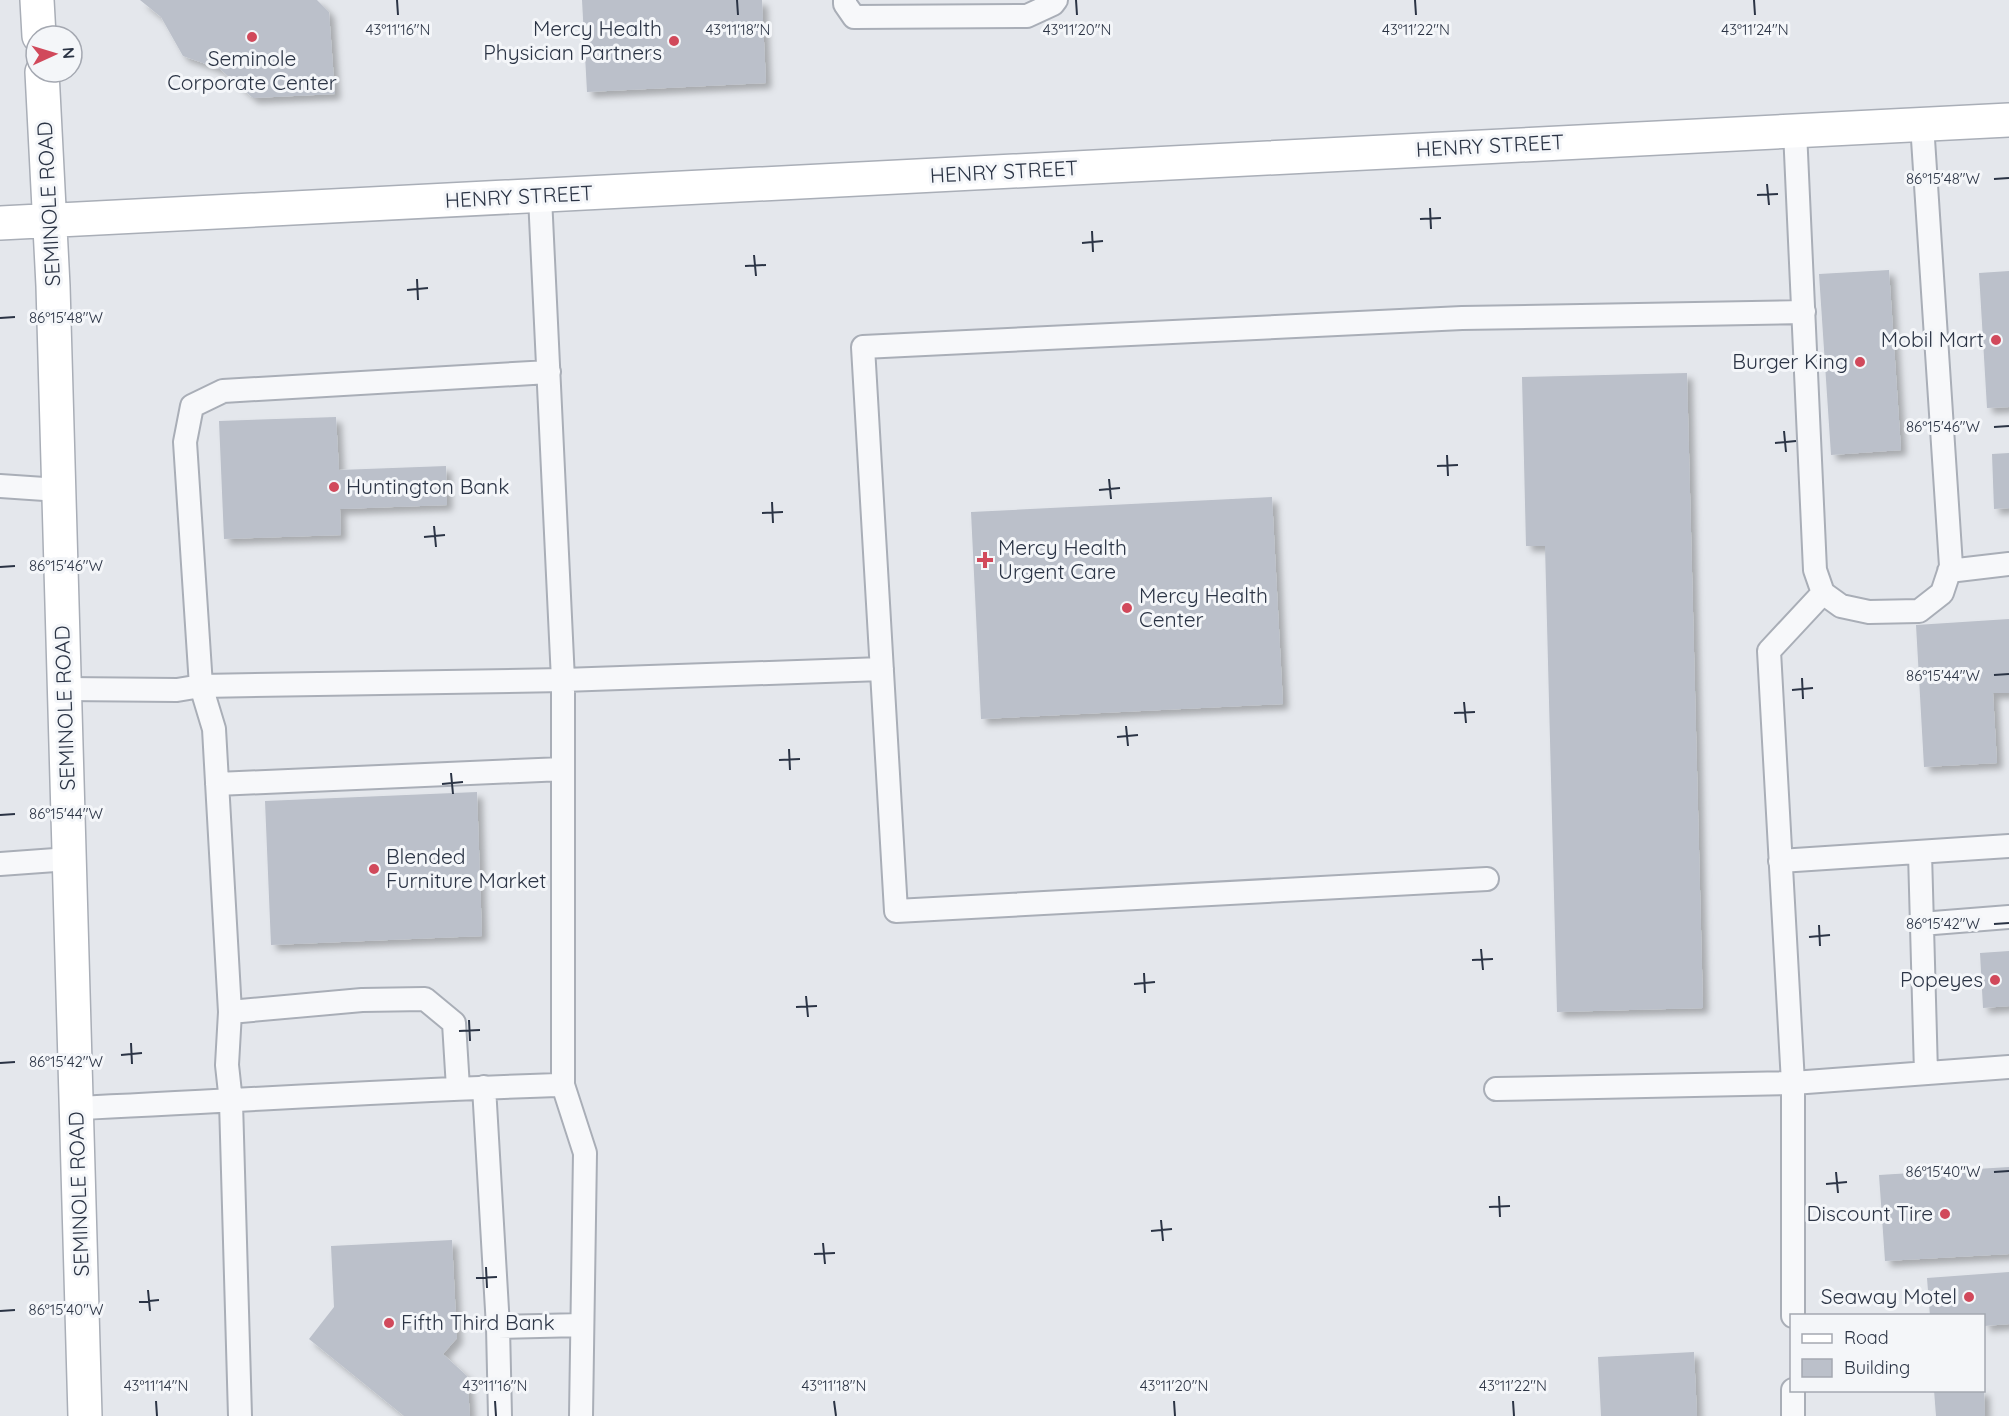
<svg xmlns="http://www.w3.org/2000/svg" width="2009" height="1416" viewBox="0 0 2009 1416" font-family="Quicksand,sans-serif">
  <style>
    .building { fill: #bbc0ca; filter: url(#shadow) }
    .lines { fill: none; stroke-linecap: round; stroke-linejoin: round }
    .lane-casing { stroke: #a9aeb7; stroke-width: 26 }
    .secondary-casing { stroke: #a9aeb7; stroke-width: 36 }
    .lane { stroke: #f7f8fa; stroke-width: 22 }
    .secondary { stroke: #fff; stroke-width: 33 }
    .ticks { fill: none; stroke: #2b3445; stroke-width: 2 }
    .poi-dot { fill: #d1495b; stroke: #f4f6f9; stroke-width: 2 }
    .labels { text-anchor: middle; stroke-width: 6; stroke-linejoin: round; paint-order: stroke }
    .poi-label { font-size: 21px; fill: #2b3445; stroke: #f4f6f9; text-anchor: end }
    .street-label { font-size: 21px; fill: #2b3445; stroke: #f4f6f9 }
    .ticks-label { font-size: 15px; text-anchor: middle; fill: #2b3445; stroke: #f4f6f9; stroke-width: 6; stroke-linejoin: round; paint-order: stroke }
  </style>
  <defs>
    <filter id="shadow"><feDropShadow dx="5.5" dy="5.5" stdDeviation="3" flood-color="#0004"/></filter>
  </defs>
  <rect width="100%" height="100%" fill="#e4e7ec"/>
  <path class="building" d="M140,0H317L329,12L335,94L253,98L220,69L183,56L161,17Z
    M582,0H762L766,83L587,92Z
    M1889,270L1901,450L1831,455L1819,274Z
    M2009,271V407L1987,408L1979,273Z
    M1687,373L1703,1008L1557,1012L1545,546H1526L1522,377Z
    M336,417L339,470L446,466L447,505L340,509L341,535L224,539L219,421Z
    M2009,453V508L1994,509L1992,454Z
    M1272,497L1283,704L981,719L971,512Z
    M2009,619V693H1993L1997,763L1924,767L1916,625Z
    M477,792L482,936L271,945L265,801Z
    M2009,951V1006L1983,1008L1980,953Z
    M2009,1167V1254L1885,1261L1879,1175Z
    M452,1240L457,1338L443,1354L467,1376L470,1416H404L309,1339L334,1307L331,1246Z
    M2009,1272V1324L1984,1326V1316H1930L1927,1278Z
    M1694,1352L1697,1416H1601L1598,1357Z
    M1934,1390H1984L1985,1416H1936Z"/>
  <g class="lines">
    <defs>
      <path id="lane" d="M845,0V4L854,17L1027,16L1053,4L1056,0
        M1795,131L1815,570L1823,593L1841,606L1869,612L1919,611L1942,593L1951,566L1922,124
        M540,197L563,680V1085L585,1153L581,1416
        M549,372L223,391L192,406L185,442L201,686L563,680L882,669
        M0,486L59,490
        M1949,571L2009,564
        M65,689L177,690L201,686L214,729L230,1012
        M217,784L563,769
        M1920,853L1926,1073
        M1780,861L2009,846
        M0,864L69,859
        M1487,879L896,911L863,347L1462,318L1804,312
        M1921,924L2009,917
        M484,1087L498,1327L500,1416
        M1496,1089L1793,1083L2009,1067
        M77,1108C239,1101 401,1089 563,1085
        M1793,1316V1083L1769,651L1823,593
        M498,1327L582,1325
        M1793,1390V1416
        M240,1416L231,1102L227,1065L230,1012L362,1000L425,999L454,1023L458,1088"/>
      <path id="secondary" d="M37,0L39,36
        M42,72L53,286L85,1416
        M0,223L2009,120"/>
    </defs>
    <use href="#lane" class="lane-casing"/>
    <use href="#secondary" class="secondary-casing"/>
    <use href="#lane" class="lane"/>
    <use href="#secondary" class="secondary"/>
  </g>
  <path class="ticks" d="M397,0L398,15M737,0L738,15M1076,0L1077,15M1415,0L1416,15M1754,0L1755,15M1994,179L2009,178M1767,184L1769,205M1757,195L1778,194M1430,208L1431,229M1420,219L1441,218M1092,231L1093,252M1082,243L1103,241M754,255L756,276M745,266L766,265M417,279L418,300M407,290L428,288M0,318L15,317M1994,427L2009,426M1784,431L1786,452M1775,443L1796,441M1447,455L1448,476M1437,466L1458,465M1109,479L1111,499M1099,490L1120,488M772,502L773,523M762,513L783,512M434,526L436,547M424,537L445,535M0,567L15,566M1994,675L2009,674M1802,678L1803,699M1792,690L1813,688M1464,702L1466,723M1454,713L1475,712M1126,726L1128,746M1117,737L1138,735M789,749L790,770M779,760L800,759M451,773L453,794M442,784L463,782M0,815L15,814M1994,924L2009,923M1819,925L1820,946M1809,937L1830,935M1481,949L1483,970M1472,960L1493,959M1144,973L1145,993M1134,984L1155,982M806,996L808,1017M796,1007L817,1006M469,1020L470,1041M459,1031L480,1030M131,1043L132,1064M121,1055L142,1053M0,1063L15,1062M1836,1172L1838,1193M1994,1172L2009,1171M1826,1184L1847,1182M1499,1196L1500,1217M1489,1207L1510,1206M1161,1220L1163,1241M1151,1231L1172,1229M823,1243L825,1264M814,1254L835,1253M486,1267L487,1288M476,1278L497,1277M148,1290L150,1311M139,1302L159,1300M0,1311L15,1310M156,1401L157,1416M495,1401L496,1416M834,1401L836,1416M1174,1401L1175,1416M1513,1401L1514,1416"/>
  <g class="poi-dot">
    <circle cx="252" cy="37" r="6"/>
    <circle cx="674" cy="41" r="6"/>
    <circle cx="1996" cy="340" r="6"/>
    <circle cx="1860" cy="362" r="6"/>
    <circle cx="334" cy="487" r="6"/>
    <path d="M982 551h6v6h6v6h-6v6h-6v-6h-6v-6h6z"/>
    <circle cx="1127" cy="608" r="6"/>
    <circle cx="374" cy="869" r="6"/>
    <circle cx="1995" cy="980" r="6"/>
    <circle cx="1945" cy="1214" r="6"/>
    <circle cx="1969" cy="1297" r="6"/>
    <circle cx="389" cy="1323" r="6"/>
  </g>
  <g class="labels">
    <g class="poi-label">
      <text x="662" y="36">Mercy Health<tspan x="662" dy="24">Physician Partners</tspan></text>
      <text x="252" y="66" text-anchor="middle">Seminole<tspan x="252" dy="24">Corporate Center</tspan></text>
      <text x="1984" y="347">Mobil Mart</text>
      <text x="1848" y="369">Burger King</text>
      <text x="346" y="494" text-anchor="start">Huntington Bank</text>
      <text x="998" y="555" text-anchor="start">Mercy Health<tspan x="998" dy="24">Urgent Care</tspan></text>
      <text x="1139" y="603" text-anchor="start">Mercy Health<tspan x="1139" dy="24">Center</tspan></text>
      <text x="386" y="864" text-anchor="start">Blended<tspan x="386" dy="24">Furniture Market</tspan></text>
      <text x="1983" y="987">Popeyes</text>
      <text x="1933" y="1221">Discount Tire</text>
      <text x="1957" y="1304">Seaway Motel</text>
      <text x="401" y="1330" text-anchor="start">Fifth Third Bank</text>
    </g>
    <g class="street-label">
      <text transform="translate(1490 146) rotate(-3)" y="7">HENRY STREET</text>
      <text transform="translate(1004 172) rotate(-3)" y="7">HENRY STREET</text>
      <text transform="translate(519 197) rotate(-3)" y="7">HENRY STREET</text>
      <text transform="translate(49 204) rotate(-93)" y="7">SEMINOLE ROAD</text>
      <text transform="translate(65 708) rotate(-92)" y="7">SEMINOLE ROAD</text>
      <text transform="translate(79 1194) rotate(-92)" y="7">SEMINOLE ROAD</text>
    </g>
  </g>
  <g class="ticks-label">
    <text x="398" y="35">43°11'16"N</text>
    <text x="738" y="35">43°11'18"N</text>
    <text x="1077" y="35">43°11'20"N</text>
    <text x="1416" y="35">43°11'22"N</text>
    <text x="1755" y="35">43°11'24"N</text>
    <text x="1943" y="184">86°15'48"W</text>
    <text x="66" y="323">86°15'48"W</text>
    <text x="1943" y="432">86°15'46"W</text>
    <text x="66" y="571">86°15'46"W</text>
    <text x="1943" y="681">86°15'44"W</text>
    <text x="66" y="819">86°15'44"W</text>
    <text x="1943" y="929">86°15'42"W</text>
    <text x="66" y="1067">86°15'42"W</text>
    <text x="1943" y="1177">86°15'40"W</text>
    <text x="66" y="1315">86°15'40"W</text>
    <text x="156" y="1391">43°11'14"N</text>
    <text x="495" y="1391">43°11'16"N</text>
    <text x="834" y="1391">43°11'18"N</text>
    <text x="1174" y="1391">43°11'20"N</text>
    <text x="1513" y="1391">43°11'22"N</text>
  </g>
  <rect x="1790" y="1314" width="195" height="78" fill="#f4f6f9" stroke="#a4a8b1" stroke-width="1.5"/>
  <rect x="1802" y="1334" width="30" height="9" fill="#ffffff" stroke="#a4a8b1" stroke-width="1.5"/>
  <text x="1844" y="1344" font-size="18" fill="#2b3445">Road</text>
  <rect x="1802" y="1359" width="30" height="18" fill="#bbc0ca" stroke="#a4a8b1" stroke-width="1.5"/>
  <text x="1844" y="1374" font-size="18" fill="#2b3445">Building</text>
  <g transform="translate(54 54) rotate(86)"><circle r="28" fill="#f4f6f9" stroke="#a4a8b1" stroke-width="1.5"/>
  <path d="M0-4.5L10 22L0 15L-10 22Z" fill="#d1495b"/>
  <text y="-9" font-size="16" font-weight="bold" text-anchor="middle" fill="#2b3445">N</text>
  </g>
</svg>
